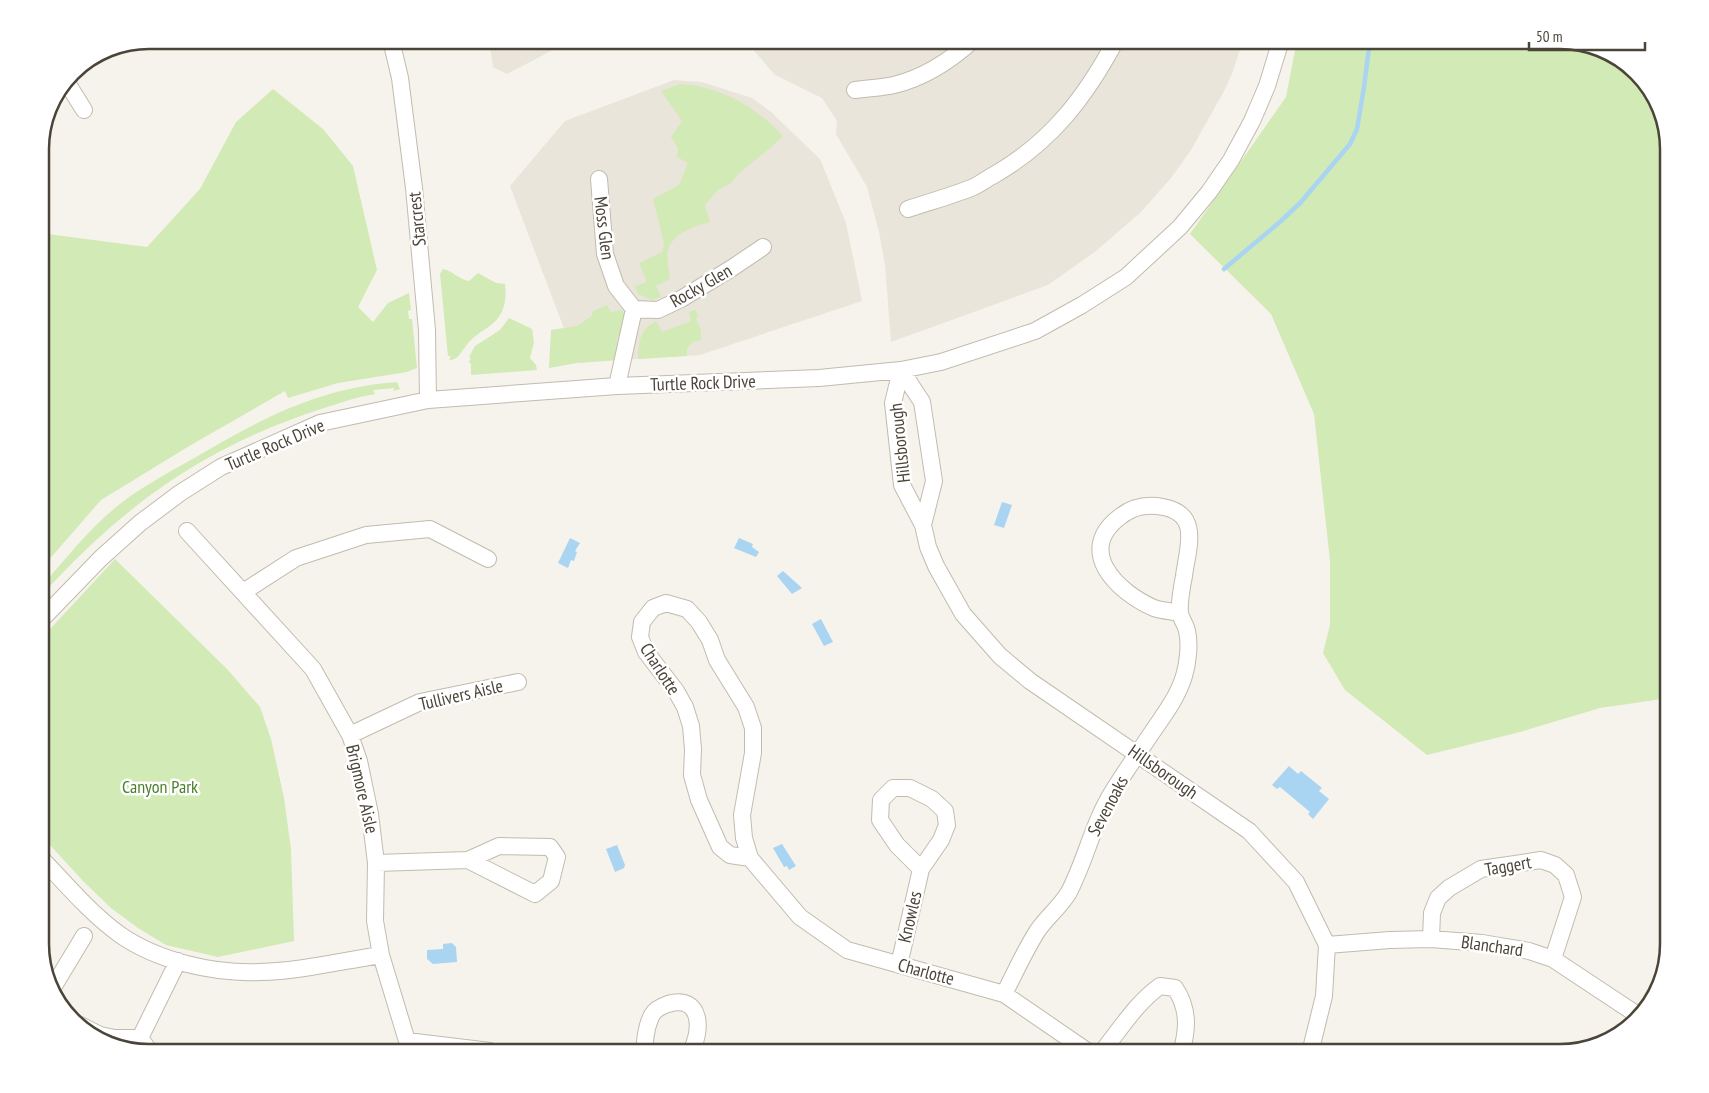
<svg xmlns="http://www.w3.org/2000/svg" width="1709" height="1093" viewBox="0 0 1709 1093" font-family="'PT Sans Narrow',sans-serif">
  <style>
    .residential { fill: #eae5da }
    .green { fill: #d2eab5 }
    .water { fill: #a9d4f2 }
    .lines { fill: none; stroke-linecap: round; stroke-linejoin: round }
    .stream { stroke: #a9d4f2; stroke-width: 4.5 }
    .minor-casing { stroke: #c2bbae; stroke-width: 18 }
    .minor { stroke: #fff; stroke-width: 16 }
    .labels { text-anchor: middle; stroke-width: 5; stroke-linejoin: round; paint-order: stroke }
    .street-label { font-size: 18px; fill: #4b4439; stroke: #fff }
    .park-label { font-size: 18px; fill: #4a7f2a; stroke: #fff }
    .rim { fill: none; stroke: #4b4439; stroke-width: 2.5 }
  </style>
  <rect width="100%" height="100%" fill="#f6f3ec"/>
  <path class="residential" d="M489,40H572L507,74L493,67Z
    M754,40H1243L1232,74L1224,91L1191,150L1171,178L1141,212L1096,251L1048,285L891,342L885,265L879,232L867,187L836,134L837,121L822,98L775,75L749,45Z
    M674,80L702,82L752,98L771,112L820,159L846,223L862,301L700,355L577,363L510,186L565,121Z"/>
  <path class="green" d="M1297,40H1561L1621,58L1655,94L1669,148V698L1600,708L1520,732L1427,755L1345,690L1323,653L1330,625V561L1314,414L1271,314L1190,234L1286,97Z
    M680,84C719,86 757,107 783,136L769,149L738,174L731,183L718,190L705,205L710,222C695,226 673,233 668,250C666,259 669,270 670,279L656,286L661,297L652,300L638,294L635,286L647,282L639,263L662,252L664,243L653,199L679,185L688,163L677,157L678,148L671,137L682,121L661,91Z
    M273,89L323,129L353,166L377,270L358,307L373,322L388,303L409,293L411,310L408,311L409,319H412L417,368L407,372L338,383L288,398L285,391L191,445L101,500L40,570V233L147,247L200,189L236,122Z
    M443,269C454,271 457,279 469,281L478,273L496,283L505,284C506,292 506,303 502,311C495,328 476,331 466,346C460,353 458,360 449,360L451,356H448L440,274Z
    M607,305L611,312L622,310L625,317L617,340V360L577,363L549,368L551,330L577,326L592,316V312Z
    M696,310L698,316L696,319L701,330V340L693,342L687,348V356L638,359C639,341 639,330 656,321L662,332L691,321L689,312Z
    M509,318L532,329L534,342L530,358L536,365L537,370L471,375V364L469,362L471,358L469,357L475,346L500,330Z
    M397,382L400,389L394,391V388L373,390L375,394C351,398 328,407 306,414C195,453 118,511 40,597V588C64,561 87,531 115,508C138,489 164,475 189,461C257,421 316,388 397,382Z
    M115,559L228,670L260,707L271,739L284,798L291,849L294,941L218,957L166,945L138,928L111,908L83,881L40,834V640Z"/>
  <path class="water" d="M1002,502L1012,505L1004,528L994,525Z
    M570,538L580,543L575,551L577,552L574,561L571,560L568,568L558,563Z
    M739,538L753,544L752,547L759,552L756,557L734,548Z
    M783,571L802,588L792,594L777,576Z
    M821,619L833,642L824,646L812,624Z
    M1289,766L1298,774L1301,771L1322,788L1319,791L1329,799L1313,819L1308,814L1310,812L1280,787L1277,789L1272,785Z
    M782,844L796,866L789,870L787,866L784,867L773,848Z
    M617,845L625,865L624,868L615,872L606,849Z
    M452,943L456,947L457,962L433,964L427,959V950L443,949V944Z"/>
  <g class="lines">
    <path class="stream" d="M1224,269L1281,221L1301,202L1350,144L1357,129L1364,87L1370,40"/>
    <defs>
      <path id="minor" d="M391,40L400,78L414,188L427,330L428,400
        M66,81L84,110
        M855,90C868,88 882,88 894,85C923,78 951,60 973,40
        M599,179L605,254L616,286L634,309L617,386
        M908,209C929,202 951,196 971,188C979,185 986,179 994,175C1051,142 1085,98 1116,40
        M634,309L658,310L681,299L732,268L763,247
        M901,370L893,403L902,485L923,525L928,547L936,566L963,614L1000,656L1030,681L1249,831L1296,882L1327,945L1324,996L1310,1053
        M901,370L922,402L934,481L923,525
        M187,531L313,669L350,735L359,761L370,814L376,863L375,921L381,955L407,1041L408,1053
        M243,592L296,558L366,535L430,529L488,559
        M40,621L101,558L140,523L180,493L221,467L320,423L428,400L617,386L819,378L901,370L941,362L1035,331L1082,305L1126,277L1180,227L1209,192L1231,160L1252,121L1267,86L1281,40
        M350,735L420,702L518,682
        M40,857C65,883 89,912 119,934C157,961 214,974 260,972C301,971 341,961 381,955
        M750,858L730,855L720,847L699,800L692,775L693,749L691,726L685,707L676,691L646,652L640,637L642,622L653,608L666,603L687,609L699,622L710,640L717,660L746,707L753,728V753L742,815L744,838L750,858L800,917L847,950L1004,994L1090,1053
        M376,863L468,860L499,846L550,847L557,857L551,881L535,894L468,860
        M1431,939L1432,913L1438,898L1449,888L1481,869L1541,860L1555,865L1566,875L1573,897L1553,959
        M1327,945L1390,940L1431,939L1482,943L1529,951L1553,959L1639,1016
        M899,965L921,869L941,840L947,825L945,811L932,799L910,788H893L881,800L880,820L897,845L921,869
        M52,989L84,936
        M1004,994C1015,973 1025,950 1038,930C1047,917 1061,906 1069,892C1086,859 1093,823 1113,791C1126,770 1141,749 1155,728C1166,712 1178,696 1184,676C1188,663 1190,644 1187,631C1186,625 1181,619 1180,613C1179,604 1182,586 1184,576C1187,550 1202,514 1163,507C1147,504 1134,506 1121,516C1074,550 1117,592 1154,608C1162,611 1172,611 1180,613
        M78,1024L100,1035L115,1038H140
        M140,1038L178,961
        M140,1038L151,1053
        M407,1041L490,1051V1053
        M644,1053C645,1040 646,1026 652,1015C655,1009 662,1006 668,1004C702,994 703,1031 690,1053
        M1101,1053C1120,1030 1135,1004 1160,986L1175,988C1189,1009 1188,1029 1181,1053"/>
    </defs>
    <use href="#minor" class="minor-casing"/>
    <use href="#minor" class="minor"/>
  </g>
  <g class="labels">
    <g class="street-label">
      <text transform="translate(417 219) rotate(-96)" y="6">Starcrest</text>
      <text transform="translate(604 228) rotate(83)" y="6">Moss Glen</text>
      <text transform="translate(701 286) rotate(-30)" y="6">Rocky Glen</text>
      <text transform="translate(703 383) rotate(-2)" y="6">Turtle Rock Drive</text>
      <text transform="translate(900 443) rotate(-96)" y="6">Hillsborough</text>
      <text transform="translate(275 445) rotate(-23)" y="6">Turtle Rock Drive</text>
      <text transform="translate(660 669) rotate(57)" y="6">Charlotte</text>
      <text transform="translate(461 695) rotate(-13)" y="6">Tullivers Aisle</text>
      <text transform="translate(1163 772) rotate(35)" y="6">Hillsborough</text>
      <text transform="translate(362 789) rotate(77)" y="6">Brigmore Aisle</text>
      <text transform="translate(1108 806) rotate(-62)" y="6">Sevenoaks</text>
      <text transform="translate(1508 866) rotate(-10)" y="6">Taggert</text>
      <text transform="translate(910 917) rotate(-77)" y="6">Knowles</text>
      <text transform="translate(1492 946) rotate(8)" y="6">Blanchard</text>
      <text transform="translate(926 972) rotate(15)" y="6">Charlotte</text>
    </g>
    <g class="park-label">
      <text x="160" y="793">Canyon Park</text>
    </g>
  </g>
  <path d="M0 0H1709V1093H0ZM149 49H1560A100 100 0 0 1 1660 149V944A100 100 0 0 1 1560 1044H149A100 100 0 0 1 49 944V149A100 100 0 0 1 149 49Z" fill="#fff" fill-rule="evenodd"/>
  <path class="rim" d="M149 49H1560A100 100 0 0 1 1660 149V944A100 100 0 0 1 1560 1044H149A100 100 0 0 1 49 944V149A100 100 0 0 1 149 49Z"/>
  <path d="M1529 42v8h116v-8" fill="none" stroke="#4b4439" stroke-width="2.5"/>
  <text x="1536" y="42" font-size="15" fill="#4b4439" stroke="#ffffff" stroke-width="4" paint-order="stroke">50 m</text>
</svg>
